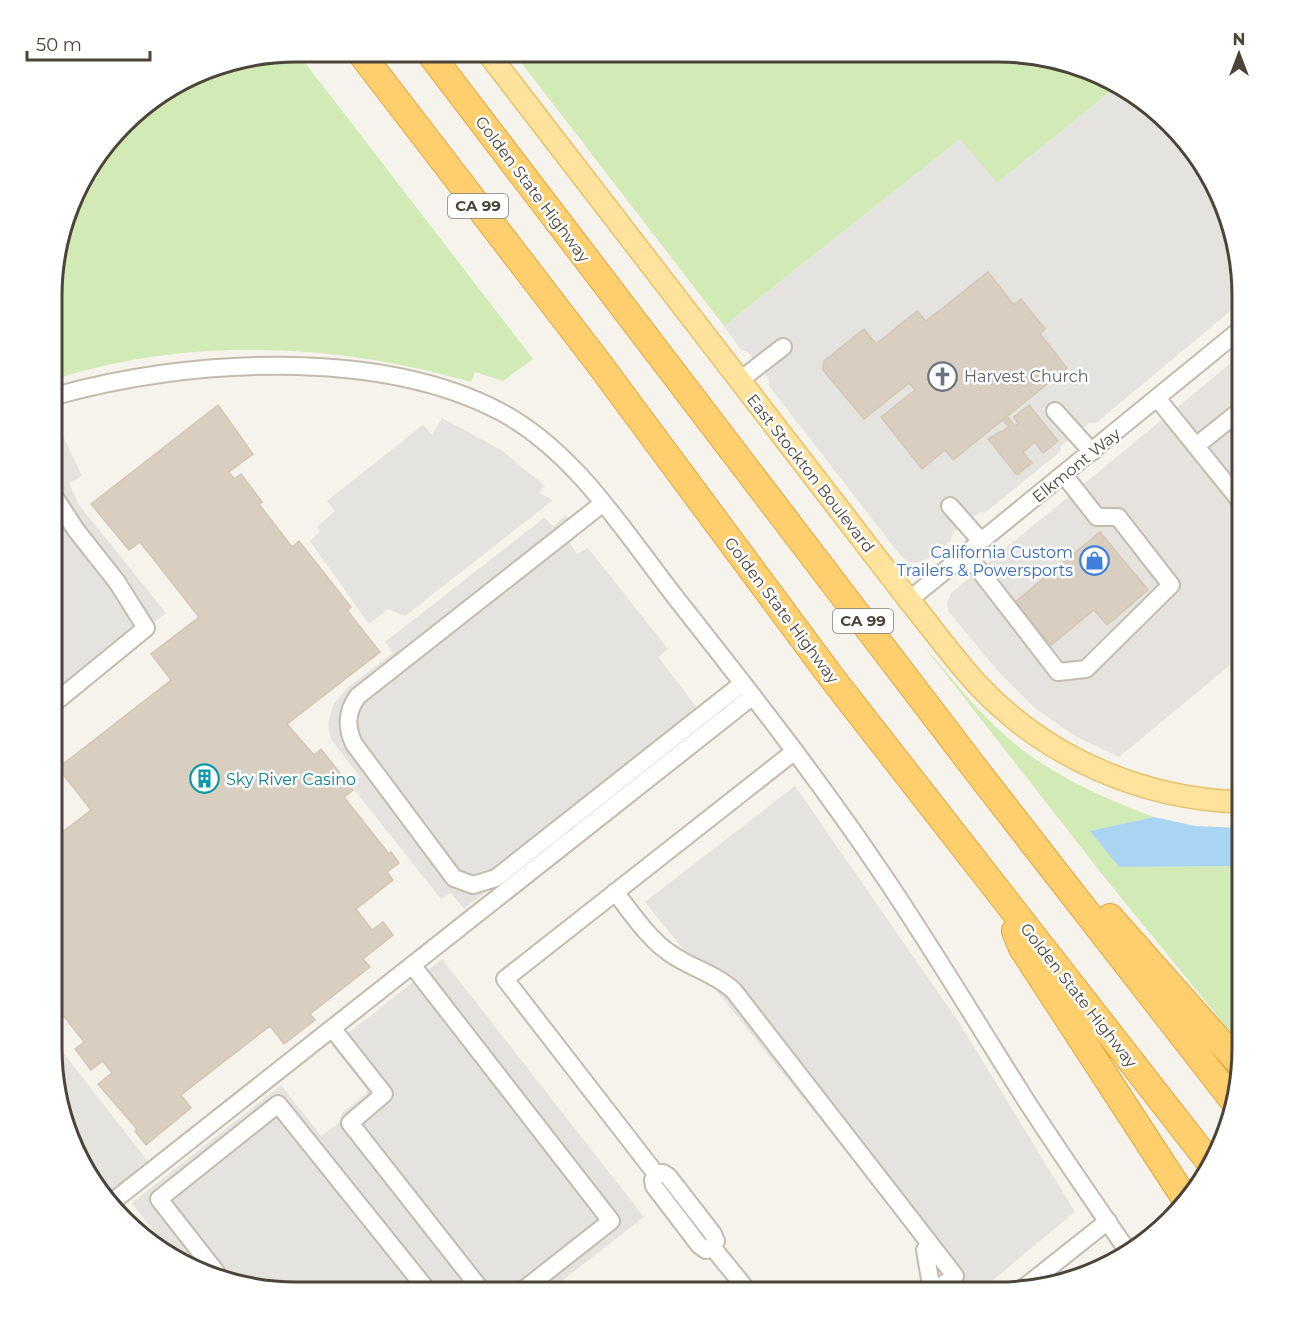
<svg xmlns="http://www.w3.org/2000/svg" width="1293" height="1343" viewBox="0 0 1293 1343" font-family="Montserrat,sans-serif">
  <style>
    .industrial { fill: #e6e2dd }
    .green { fill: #d2eab5 }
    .parking { fill: #e5e3e0 }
    .water { fill: #a9d4f2 }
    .building { fill: #d8cfc1; stroke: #d3c7b4; stroke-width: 1.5 }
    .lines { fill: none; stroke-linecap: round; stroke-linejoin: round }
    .minor-casing { stroke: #c2bbae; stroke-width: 20 }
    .major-casing { stroke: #e6c16a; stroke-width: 24 }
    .highway-casing { stroke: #e0a43c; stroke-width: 28 }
    .minor { stroke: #fff; stroke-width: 16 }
    .major { stroke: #ffe39c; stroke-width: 21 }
    .highway { stroke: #ffcf6e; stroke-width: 26 }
    .labels { text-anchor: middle; stroke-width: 5; stroke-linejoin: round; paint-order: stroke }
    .shield { fill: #fff; stroke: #817c74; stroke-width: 1.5 }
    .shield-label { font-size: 15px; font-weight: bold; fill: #4b4439 }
    .street-label { font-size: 16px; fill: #4b4439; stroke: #fff }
    .worship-label { font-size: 16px; fill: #5b616d; stroke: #fff; text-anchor: start }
    .shop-label { font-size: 16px; fill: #366cbe; stroke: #fff; text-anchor: end }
    .culture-label { font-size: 16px; fill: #0d838f; stroke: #fff; text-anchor: start }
    .rim { fill: none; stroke: #4b4439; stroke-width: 3 }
  </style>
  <rect width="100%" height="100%" fill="#f6f3ec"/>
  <path class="industrial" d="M1241,355V656L1119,757L1073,735L1034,707L998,671L948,611L947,603L951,593Z"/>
  <path class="green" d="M296,51L533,359L503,381L475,372L471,382C336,343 190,336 55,379L56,248L84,173L135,111L217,64Z
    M513,52L1029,53L1120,84L996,184L959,140L724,326Z
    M923,645C948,673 972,705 999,730C1043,771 1099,797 1154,817L1091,831L1119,867L1241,866V1045L1105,878Z"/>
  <path class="parking" d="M1120,84L1189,148L1206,171L1229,217L1241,280V302L1096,423H1089L1061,446V451L986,512L978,513L953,533L951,540L929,558L920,563L908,562L901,556L769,386V380L748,352L741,350L724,326L960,139L997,183Z
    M442,418L501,450L545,486L539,493L553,500L405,616L388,609L369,624L310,541L320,532L317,527L335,511L327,501L423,425L432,435Z
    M63,436L82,476L69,483L79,505L166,613L53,699L55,440Z
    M1070,511L1090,537L1008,600L1062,676L1041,691L963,601Z
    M565,515L579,532L570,543L577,554L588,548L668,649L658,657L706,719L464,909L451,893L441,899L352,787L360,777L331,739L328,724L333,705L346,689L393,653L385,642L544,518L554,527Z
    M795,786L960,1024L1075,1212L980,1291H958L645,902Z
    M442,959L644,1217L549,1291H280L176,1260L132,1203L281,1085L321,1136L339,1123L342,1113L366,1094V1088L332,1046Z
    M52,1038L149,1163L106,1196L92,1184L64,1126L52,1063Z
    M1094,1258L1103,1266L1076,1279L1066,1281Z"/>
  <path class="water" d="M1154,817L1195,826L1241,828V866L1119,867L1090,831Z"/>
  <path class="building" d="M988,272L1014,305L1021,299L1045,329L1040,334L1067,368L953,460L945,450L922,469L881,417L915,390L909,383L864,419L823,370L824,361L864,329L876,344L917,311L926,321Z
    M218,405L253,454L229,472L234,479L241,474L262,502L259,504L292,547L299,541L351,607L347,610L380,652L287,724L314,755L321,749L353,790L344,797L389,854L391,852L399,863L387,872L393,880L356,909L372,930L383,922L393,935L363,959L370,967L310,1014L315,1020L284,1044L270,1026L181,1095L191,1108L146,1145L135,1131L137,1129L98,1084L112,1073L103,1061L91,1070L75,1049L84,1042L59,1010L56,1012L52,1006L53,839L91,810L58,768L171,680L151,654L199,617L140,542L129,550L91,504Z
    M1029,405L1058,441L1043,453L1035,442L1023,452L1032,463L1017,475L988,439L1009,427L1003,420L1007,416L1015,426L1018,424L1014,417Z
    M1100,532L1148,590L1107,625L1094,610L1051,645L1015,602Z"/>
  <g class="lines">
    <defs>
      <path id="minor" d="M739,381L783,347
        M55,396C185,359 378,347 501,412C576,452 625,533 676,598C747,688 817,777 881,872C932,947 978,1025 1027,1102C1060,1153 1095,1203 1129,1253
        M1157,398L1241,502
        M1055,411L1092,452
        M1196,446L1241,410
        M602,504L358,696C346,712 346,727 354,744L454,878L473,885L496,878L743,683
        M950,506L981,541
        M966,553L1058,672L1086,669L1171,585L1118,517H1097L1064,475
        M909,600L1241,329
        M53,704L146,628L117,582L76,530L54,496
        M615,892C632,913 648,939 671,954C691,968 716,974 734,991L955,1276L934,1291
        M412,965L611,1221L522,1291
        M332,1028L384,1094L350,1123L482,1291
        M656,1174L505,979L795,751
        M656,1174L653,1180L654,1186L699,1245L706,1250L713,1248
        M656,1174L663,1173L668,1176L713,1234L716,1241L713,1248
        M112,1202L753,696
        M929,1242L925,1250L932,1291
        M713,1248L748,1291
        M216,1272L159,1199L278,1104L428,1291
        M1021,1290L1108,1221"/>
      <path id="major" d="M487,52L909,600C933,629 955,661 981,688C1049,759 1144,799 1241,802"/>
      <path id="highway" d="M359,51L597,361L832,678L1211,1164
        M428,51L973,766L1231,1098
        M1110,917L1241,1065
        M1015,931L1022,948L1184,1197"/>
    </defs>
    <use href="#minor" class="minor-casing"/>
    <use href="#major" class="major-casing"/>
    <use href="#highway" class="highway-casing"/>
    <use href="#minor" class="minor"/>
    <use href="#major" class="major"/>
    <use href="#highway" class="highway"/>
  </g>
  <defs>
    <symbol id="church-ring" viewBox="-11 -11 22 22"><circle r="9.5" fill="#fff" stroke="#6b7280" stroke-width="1.5"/><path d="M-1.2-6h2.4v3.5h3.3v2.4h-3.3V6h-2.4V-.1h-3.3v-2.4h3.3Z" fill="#6b7280"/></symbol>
    <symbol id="shop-ring" viewBox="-11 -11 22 22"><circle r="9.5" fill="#fff" stroke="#3f7fe0" stroke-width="1.5"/><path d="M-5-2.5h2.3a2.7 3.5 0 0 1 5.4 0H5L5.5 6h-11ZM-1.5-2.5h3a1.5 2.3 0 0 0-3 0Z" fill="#3f7fe0"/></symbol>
    <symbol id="building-ring" viewBox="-11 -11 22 22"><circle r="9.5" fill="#fff" stroke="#0f9aa8" stroke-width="1.5"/><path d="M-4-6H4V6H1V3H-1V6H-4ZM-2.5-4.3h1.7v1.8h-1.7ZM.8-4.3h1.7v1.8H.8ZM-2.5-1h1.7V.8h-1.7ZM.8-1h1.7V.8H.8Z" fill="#0f9aa8"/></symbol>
  </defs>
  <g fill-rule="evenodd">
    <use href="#church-ring" x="926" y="360" width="33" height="33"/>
    <use href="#shop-ring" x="1078" y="544" width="33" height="33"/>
    <use href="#building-ring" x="188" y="762" width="33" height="33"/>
  </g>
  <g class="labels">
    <g class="shield">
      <rect x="448" y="194" width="60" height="24" rx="4.5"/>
      <rect x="833" y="609" width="60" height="24" rx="4.5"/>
    </g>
    <g class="shield-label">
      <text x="478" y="211">CA 99</text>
      <text x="863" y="626">CA 99</text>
    </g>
    <g class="street-label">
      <text transform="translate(533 189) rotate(53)" y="6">Golden State Highway</text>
      <text transform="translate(1076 465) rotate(-39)" y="6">Elkmont Way</text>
      <text transform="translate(811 473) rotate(52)" y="6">East Stockton Boulevard</text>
      <text transform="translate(782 610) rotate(53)" y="6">Golden State Highway</text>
      <text transform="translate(1079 995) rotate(52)" y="6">Golden State Highway</text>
    </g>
    <g class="worship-label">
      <text x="964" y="382">Harvest Church</text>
    </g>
    <g class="shop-label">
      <text x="1073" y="558">California Custom<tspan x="1073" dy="18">Trailers &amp; Powersports</tspan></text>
    </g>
    <g class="culture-label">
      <text x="226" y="785">Sky River Casino</text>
    </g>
  </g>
  <path d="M0 0H1293V1343H0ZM296 62H998A234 234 0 0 1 1232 296V1048A234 234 0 0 1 998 1282H296A234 234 0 0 1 62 1048V296A234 234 0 0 1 296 62Z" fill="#fff" fill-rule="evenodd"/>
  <path class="rim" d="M296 62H998A234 234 0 0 1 1232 296V1048A234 234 0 0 1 998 1282H296A234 234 0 0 1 62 1048V296A234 234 0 0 1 296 62Z"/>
  <g transform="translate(1239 54)" stroke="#ffffff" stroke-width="4.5" paint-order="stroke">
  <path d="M0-4.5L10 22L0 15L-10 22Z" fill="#4b4439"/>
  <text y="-9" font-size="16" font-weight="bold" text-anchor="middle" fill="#4b4439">N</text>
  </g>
  <path d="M27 51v9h123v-9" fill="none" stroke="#4b4439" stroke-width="3"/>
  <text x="36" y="51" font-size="18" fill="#4b4439" stroke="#ffffff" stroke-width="4.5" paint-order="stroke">50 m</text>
</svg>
